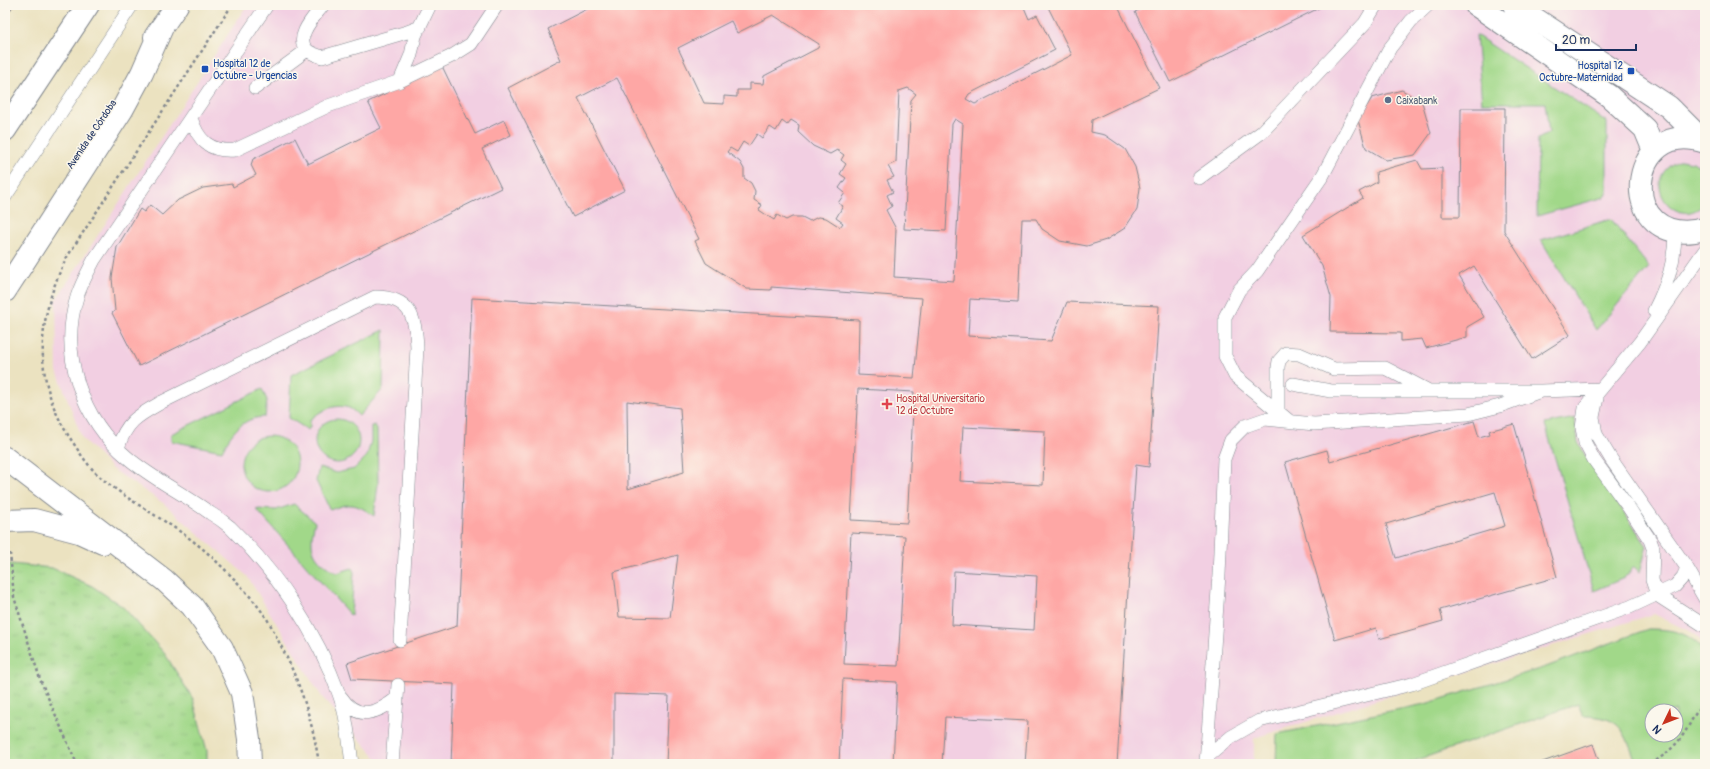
<svg xmlns="http://www.w3.org/2000/svg" width="1710" height="769" viewBox="0 0 1710 769" font-family="Pangolin,sans-serif">
  <style>
    .built { fill: #f2cfe2 }
    .green { fill: #a1d889; stroke: #5e8474; fill-rule: evenodd }
    .park { fill: url(#park-tufts); stroke: #5e8474 }
    .building { fill: #fea7a5; fill-rule: evenodd }
    .lines { fill: none; stroke-linecap: round; stroke-linejoin: round }
    .service-casing { stroke: #83888f; stroke-width: 14 }
    .minor-casing { stroke: #83888f; stroke-width: 24 }
    .primary-casing { stroke: #83888f; stroke-width: 24 }
    .path { stroke: #83888f; stroke-width: 2.5; stroke-dasharray: 3 3; stroke-linecap: butt }
    .service { stroke: #fff; stroke-width: 13 }
    .minor { stroke: #fff; stroke-width: 22 }
    .primary { stroke: #fff; stroke-width: 22 }
    .transit-dot { fill: #1a4fb4; stroke: #fbf7ec; stroke-width: 1.5 }
    .service-dot { fill: #5c6f8a; stroke: #fbf7ec; stroke-width: 1.5 }
    .health-dot { fill: #e0444e; stroke: #fbf7ec; stroke-width: 1.5 }
    .labels { text-anchor: middle; stroke-width: 3; stroke-linejoin: round; paint-order: stroke }
    .transit-label { font-size: 10px; fill: #164399; stroke: #fbf7ec; text-anchor: start }
    .service-label { font-size: 10px; fill: #4e5e75; stroke: #fbf7ec; text-anchor: start }
    .street-label { font-size: 10px; fill: #1b2f5e; stroke: #fbf7ec }
    .health-label { font-size: 10px; fill: #be3a42; stroke: #fbf7ec; text-anchor: start }
  </style>
  <defs>
    <pattern id="park-tufts" width="24" height="20" patternUnits="userSpaceOnUse"><rect width="24" height="20" fill="#a1d889"/><path d="M3 7l-1-3M5 7V3M7 7l1-3M15 17l-1-3M17 17v-4M19 17l1-3" fill="none" stroke="#8aba79"/></pattern>
  </defs>
  <rect width="100%" height="100%" fill="#fbf7ec"/>
  <filter id="ink" filterUnits="userSpaceOnUse"><feTurbulence type="fractalNoise" baseFrequency=".025" numOctaves="2"/><feDisplacementMap in="SourceGraphic" scale="8" xChannelSelector="R" yChannelSelector="G"/><feConvolveMatrix kernelMatrix="1 2 1 2 8 2 1 2 1" color-interpolation-filters="sRGB"/></filter>
  <filter id="wash" filterUnits="userSpaceOnUse"><feTurbulence type="fractalNoise" baseFrequency=".012" numOctaves="4" result="noise"/><feDisplacementMap in="SourceGraphic" scale="16" xChannelSelector="R" yChannelSelector="G"/><feGaussianBlur stdDeviation="0.9" result="paint"/><feColorMatrix in="noise" values="0 0 0 0 0 0 0 0 0 0 0 0 0 0 0 0 0 1.4 0 .05"/><feComposite in="paint" operator="in"/></filter>
  <g filter="url(#wash)">
    <rect width="100%" height="100%" fill="#ebe2c0"/>
    <path class="built" d="M247,5H1705V646L1695,634L1654,614L1254,738V764H382L322,697L247,576L163,503L112,469L82,438L57,371L56,300Z"/>
    <path class="green" d="M1476,35L1607,122V194L1605,197L1537,216L1538,139L1549,133L1545,103H1482Z
      M1681,160L1693,162L1705,170V203C1676,235 1634,177 1681,160Z
      M1611,219L1649,267L1596,330L1541,240Z
      M384,330L383,389L359,416C356,413 352,409 349,408C334,403 320,411 310,420V427L308,430L289,418L291,375Z
      M262,389L267,400L265,417C243,417 231,433 222,451L171,441V434Z
      M1575,418L1578,442L1585,455L1647,546L1640,572L1634,567L1624,578L1594,591L1545,424Z
      M315 441a22 22 0 1 1 44 0a22 22 0 1 1-44 0Z
      M375,425L377,430L378,484L374,516C356,503 350,502 330,510L316,481L319,467L336,473L354,469L367,456L371,441V426Z
      M241 464a28 28 0 1 1 56 0a28 28 0 1 1-56 0Z
      M294,504L315,522C308,549 312,559 337,573L352,568L354,572L351,616L256,509L276,510Z
      M1648,629C1672,629 1691,632 1705,653V764H1637C1624,731 1622,716 1583,716L1578,704L1406,764H1276L1277,734L1425,704L1546,667ZM1652,711H1676V735H1652Z"/>
    <path class="park" d="M11,564L52,568L92,586L123,607L165,654L193,699L207,751V764H5V565Z"/>
    <g id="blocks">
      <path class="building" d="M5,5H14L5,17Z
        M595,5H1023L1029,19L1037,15L1055,50L969,94L966,99L975,104L1072,55L1047,5H1117L1159,88L1092,120L1091,132L1105,135L1125,149L1135,167L1140,188L1137,210L1125,228L1106,240L1087,246L1060,241L1042,229L1036,219H1022L1018,302L970,299L968,336L1051,341L1067,302L1159,306L1149,467L1136,465L1117,764H1025L1028,721L945,717L942,764H893L897,682L843,679L839,764H666L669,696L614,694V764H451L454,684L352,679L347,663L457,626L472,298L859,320L858,375L914,378L922,298L771,287V290L747,289L706,263L695,241L699,239L617,78L578,98L625,190L573,217L508,88L561,60L548,29ZM773,15L819,44L818,48L764,76L763,84L750,83V90H737V97L724,96V104L704,103L678,48L731,21L737,33ZM908,88L916,94L911,100L904,229L946,231L952,124L955,119L963,124L954,281L894,277L896,229L886,210L892,206L887,195L893,192L887,180L894,177L888,166L896,162L899,91ZM791,120L799,125L798,132L813,146L830,154L837,150L844,155L841,160L846,164L840,174L846,178L839,188L845,193L838,203L843,206L836,218L843,223L840,227L826,218L818,217L810,221L802,217H792L786,220L777,215L774,220L759,210L762,205L754,200L755,191L751,183L744,178V169L740,162L727,152L730,148L737,152L743,142L749,146L757,134L762,138L770,127L776,131L782,121L787,125ZM858,389L914,392L907,523L851,520ZM627,401L680,408L684,472L628,489ZM963,427L1045,431L1043,485L960,481ZM851,533L905,536L898,666L844,664ZM678,555L670,618L619,617L614,572ZM954,571L1037,576L1034,630L952,625Z
        M1148,5H1325L1170,82L1135,12Z
        M442,66L475,134L504,120L511,135L482,149L501,188L139,366L112,313L115,311L112,278L117,247L140,209L144,212L150,205L162,215L178,200L203,188L232,184L233,187L256,175L251,165L253,159L295,138L308,164L381,128L368,102Z
        M1402,90L1422,102L1431,133L1415,155L1386,160L1366,148L1358,120L1372,98Z
        M1461,108H1505L1504,231L1570,335L1532,359L1474,266L1459,275L1484,317L1467,327V337L1426,348L1422,339L1401,341V333L1330,332L1331,297L1322,266L1303,235L1363,198L1359,192L1377,182L1376,172L1417,160L1422,169L1442,168V217H1460Z
        M1474,421L1479,437L1490,434L1489,431L1514,424L1557,577L1440,610L1443,621L1379,639L1376,628L1335,640L1285,462L1327,450L1330,462ZM1495,492L1505,526L1396,558L1386,524Z
        M1593,744L1600,764H1537Z"/>
    </g>
  </g>
  <g filter="url(#ink)">
    <use href="#blocks" fill-opacity="0" stroke="#83888f" stroke-width="1"/>
    <g class="lines">
      <defs>
        <path id="service" d="M267,5L94,260C88,272 81,284 77,297C59,355 82,420 128,458C153,479 184,494 210,513C217,517 224,522 230,527C277,573 317,632 339,694C347,716 349,741 352,764
          M323,5C316,15 293,37 307,50C310,53 317,55 322,57L407,32L420,27
          M400,81L411,55L415,36L430,5
          M255,88L307,50
          M191,118C198,141 210,152 235,150L328,106L400,81L452,56L471,44L497,5
          M1199,178L1262,132L1365,23L1376,5
          M5,197L132,5
          M1705,250L1640,342L1585,408L1582,428L1585,443L1594,460L1629,508L1650,540L1653,548L1652,580L1657,595L1705,626
          M1654,311C1668,283 1675,262 1675,231
          M1293,384L1331,391H1541L1601,389
          M1597,398L1593,417L1596,434L1611,459L1687,568L1705,599
          M1278,412V367L1279,361L1286,353L1299,354L1334,369L1385,368L1427,390
          M1288,420L1235,376L1225,356V317L1239,290L1257,271L1323,175L1390,48L1411,21L1428,5
          M118,448C126,421 139,415 162,402L375,297C410,297 416,317 417,348L400,640
          M341,697C357,721 377,714 397,698
          M1206,758L1231,737L1259,721L1412,684L1630,607L1675,586L1683,577L1687,568
          M392,764L398,685
          M1206,764L1219,575L1224,459L1231,440L1245,426L1265,419L1314,424L1468,414L1500,406L1541,391"/>
        <path id="minor" d="M1476,5L1609,96L1645,129L1654,151
          M1514,5L1669,107L1703,141
          M1705,142C1626,114 1613,252 1705,229"/>
        <path id="primary" d="M155,37L177,5
          M5,130L88,5
          M5,291L122,110L142,73L163,25
          M5,458L164,580L192,606L222,648L242,693L249,739L250,764
          M5,521L34,520L79,532L103,543"/>
      </defs>
      <use href="#service" class="service-casing"/>
      <use href="#minor" class="minor-casing"/>
      <use href="#primary" class="primary-casing"/>
      <path class="path" d="M232,5L67,257C35,320 32,384 74,444C83,458 92,471 105,481C141,510 183,528 216,561C234,578 253,598 267,619C272,627 276,636 280,644C300,682 313,722 319,764
        M10,553L14,597L40,679L77,764
        M1651,764C1665,755 1676,746 1685,732C1692,721 1695,711 1705,703"/>
      <use href="#service" class="service"/>
      <use href="#minor" class="minor"/>
      <use href="#primary" class="primary"/>
    </g>
  </g>
  <g class="transit-dot">
    <rect x="201" y="65" width="8" height="8" rx="2"/>
    <rect x="1627" y="67" width="8" height="8" rx="2"/>
  </g>
  <circle class="service-dot" cx="1388" cy="100" r="4"/>
  <path class="health-dot" d="M885 398h4v4h4v4h-4v4h-4v-4h-4v-4h4z"/>
  <g class="labels">
    <g class="transit-label">
      <text x="213" y="67">Hospital 12 de<tspan x="213" dy="12">Octubre - Urgencias</tspan></text>
      <text x="1623" y="69" text-anchor="end">Hospital 12<tspan x="1623" dy="12">Octubre-Maternidad</tspan></text>
    </g>
    <g class="service-label">
      <text x="1396" y="104">Caixabank</text>
    </g>
    <g class="street-label">
      <text transform="translate(91 134) rotate(-56)" y="4">Avenida de Córdoba</text>
    </g>
    <g class="health-label">
      <text x="896" y="402">Hospital Universitario<tspan x="896" dy="12">12 de Octubre</tspan></text>
    </g>
  </g>
  <rect width="1710" height="769" fill="none" stroke="#fbf7ec" stroke-width="20"/>
  <g transform="translate(1664 723) rotate(227)"><circle r="19" fill="#fbf7ec" stroke="#a1a7b3"/>
  <path d="M0-3L7 15L0 10L-7 15Z" fill="#c8321e"/>
  <text y="-6" font-size="11" font-weight="bold" text-anchor="middle" fill="#1b2f5e">N</text>
  </g>
  <path d="M1556 44v6h80v-6" fill="none" stroke="#1b2f5e" stroke-width="2"/>
  <text x="1562" y="44" font-size="12" fill="#1b2f5e" stroke="#fbf7ec" stroke-width="3" paint-order="stroke">20 m</text>
</svg>
